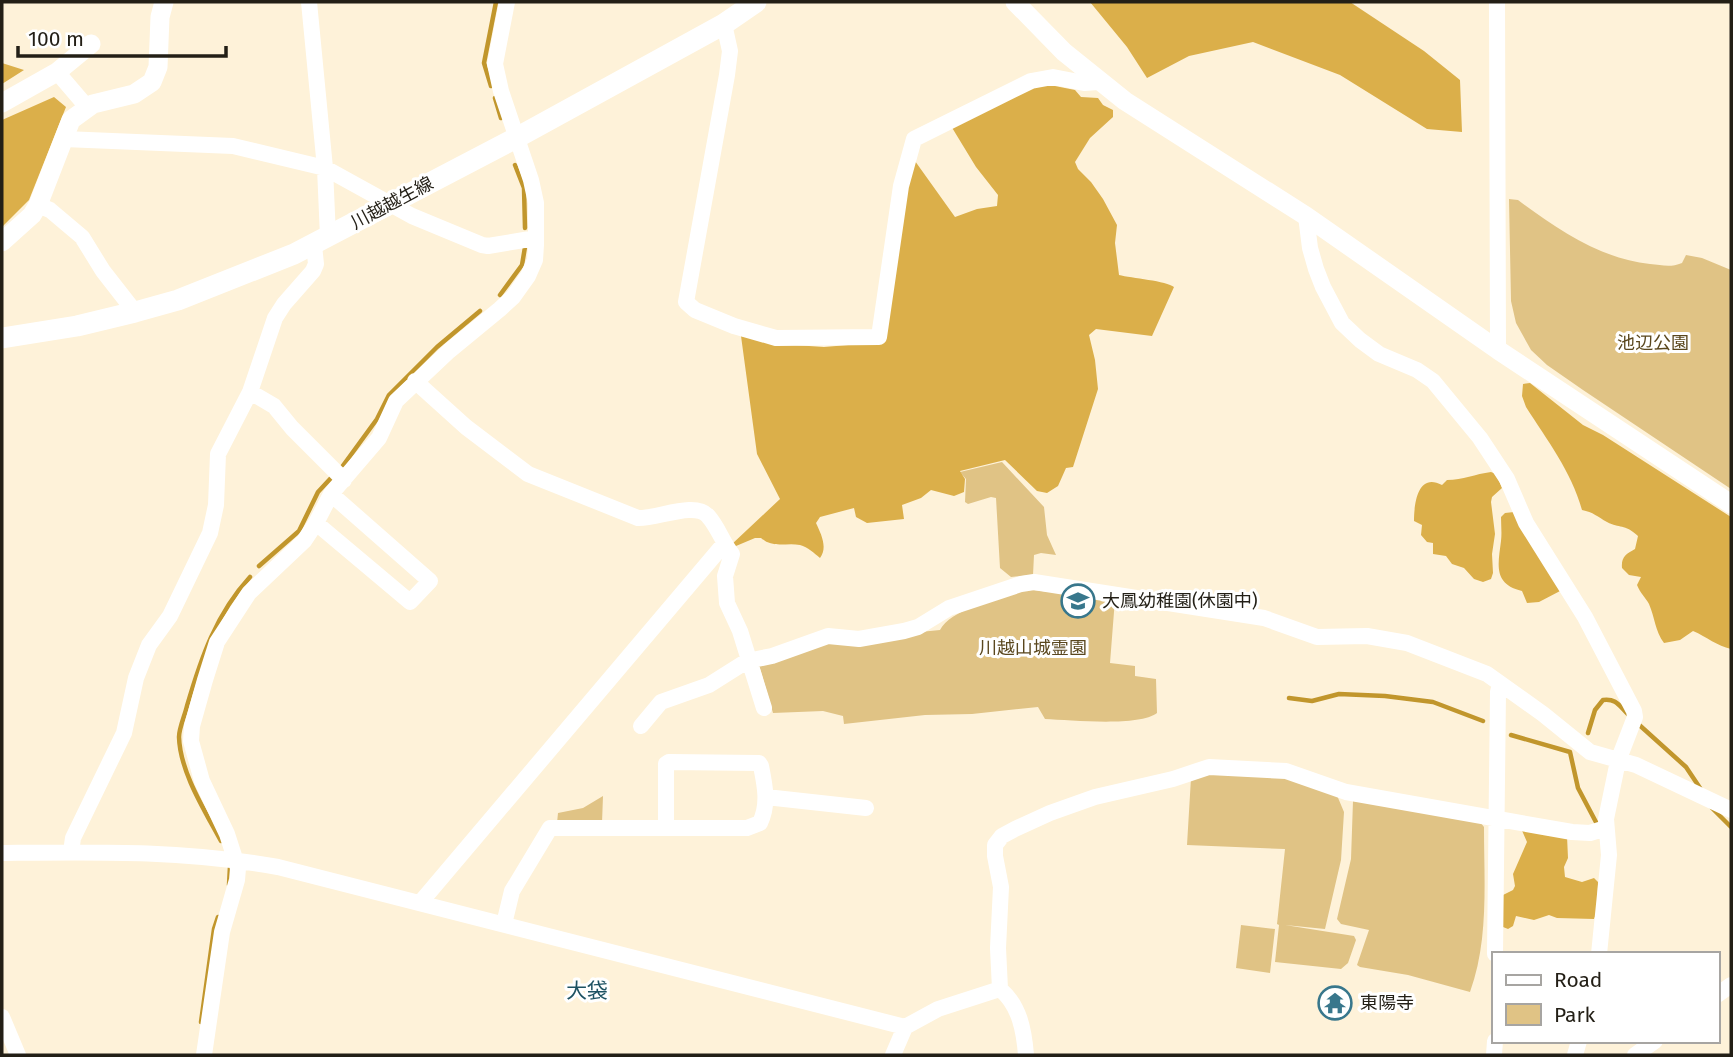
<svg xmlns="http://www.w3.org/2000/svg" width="1733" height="1057" viewBox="0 0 1733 1057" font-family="'Fira Sans','Noto Sans JP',sans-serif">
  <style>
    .green { fill: #e0c385 }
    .forest { fill: #dbaf4a }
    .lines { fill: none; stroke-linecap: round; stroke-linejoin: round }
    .stream { stroke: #c1962c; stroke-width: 4.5 }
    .minor { stroke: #fff; stroke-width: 16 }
    .tertiary { stroke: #fff; stroke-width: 19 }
    .secondary { stroke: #fff; stroke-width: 21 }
    .labels { text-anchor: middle; stroke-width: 6; stroke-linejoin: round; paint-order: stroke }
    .street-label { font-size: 18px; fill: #231f16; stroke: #fff }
    .park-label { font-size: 18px; fill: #5a471e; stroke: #fff }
    .poi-label { font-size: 18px; fill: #231f16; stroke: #fff; text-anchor: start }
    .quarter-label { font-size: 21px; fill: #1e5262; stroke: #fff }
  </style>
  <rect width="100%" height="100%" fill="#fef2d9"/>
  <path class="green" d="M1509,199L1518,200C1557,229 1601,259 1650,264C1662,265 1670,268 1682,263L1686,255L1702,258L1731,270V489L1583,390L1547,365L1531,350L1516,323L1511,301Z
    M1002,462L1044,507L1047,535L1056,555L1041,553L1034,555L1033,575L1011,577L1000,568L996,498L991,497L968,504L965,502L966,479L960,472Z
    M1023,589L1115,599L1110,663L1135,666V676L1156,679L1157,713C1139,727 1071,720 1045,719L1038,707L972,714L925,715L844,724L843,716L823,711L773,713L759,665L819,642L940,630C951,609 1000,597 1023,589Z
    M1212,773L1288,777L1336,793L1344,812L1341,860L1325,929L1285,925L1354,936L1356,940L1348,963L1341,969L1275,962L1279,925L1277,924L1285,849L1187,845L1191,778Z
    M603,796L602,823H557L558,813L583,808Z
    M1353,801L1477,818L1484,827C1484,882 1489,940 1470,992L1408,975L1360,967L1357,965L1369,930L1341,924L1337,919L1351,859Z
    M1241,925L1275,929L1270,973L1236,968Z"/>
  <path class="forest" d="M1090,2H1350L1424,51L1460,80L1462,132L1427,129L1340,75L1253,42L1189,56L1147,78L1127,47Z
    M2,63L24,70L2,84Z
    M1050,85L1075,90L1081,97L1098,98L1103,105L1113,110V117L1090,138L1075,162L1078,169L1091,182L1103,199L1117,225L1115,243L1119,275C1131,278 1167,281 1174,287L1152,336L1096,329L1089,335L1095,360L1098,389L1073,467L1066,468L1058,486L1047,493L1037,491L1005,460L960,471L965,479L964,492L954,496L931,490L921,498L902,505L904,519L867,523L856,517L854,508L820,517L816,523C821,534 828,547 820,558C814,553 808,547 800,545C786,542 773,549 761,538H755L736,546L731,545L780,499L757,454L741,336L779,344L824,347L885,342L906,188L915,161L955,217L977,209L997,206L998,195L976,167L951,126L1032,87Z
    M54,97L66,107L29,200L2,227V120Z
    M1530,383L1583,425L1603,435L1731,517V649C1717,646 1707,637 1693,631L1680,640L1664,643C1655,631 1655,618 1649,604C1646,598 1640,593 1637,585L1641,577L1629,575L1622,568C1621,557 1626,554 1635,549L1638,536C1624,523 1620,529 1607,522C1598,517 1593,512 1582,510C1571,471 1547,440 1526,407L1522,396L1523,384Z
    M1491,472L1496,474L1502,488L1492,497L1491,502L1495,534L1492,554L1493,573L1491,579L1483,582L1474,579L1464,568L1452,564L1446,556L1433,554V543L1427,542L1421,535L1422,525L1414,521C1414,503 1418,472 1442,485L1447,480C1463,480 1475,474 1491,472Z
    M1514,512L1562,590L1539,602L1527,603L1522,591C1493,584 1498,565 1501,541C1502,533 1501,525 1501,517L1505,513Z
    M1520,826L1567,836L1568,858L1564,867L1565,877L1582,882L1594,878L1598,882L1597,912L1594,919L1557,918L1549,915L1534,920L1516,916L1513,926L1508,929L1503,927V895L1513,890L1515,886L1513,874L1527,842Z"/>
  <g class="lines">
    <path class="stream" d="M491,86L484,63L496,2
      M495,98L501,118
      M515,165L524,188L525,228
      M500,295L522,265L525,247
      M342,467L377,419L389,395L437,347L480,311
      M259,566L299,531L318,492L331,478
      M1289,698L1312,701L1339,694L1385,696L1433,702L1483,721
      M1636,722L1686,767L1700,788
      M1588,733L1595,710L1603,700C1618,698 1620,708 1630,716
      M1511,735L1570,752L1578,788L1597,824
      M1712,808L1731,827
      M221,841C205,811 180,772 179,737C179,728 185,715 187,706C201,658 216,614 250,577
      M229,885L230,866
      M201,1022L214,929L218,917"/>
    <path class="minor" d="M309,2L325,168L328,237
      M1497,2L1498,350
      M724,24L730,51L727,75L686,302L695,310L734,326L776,338L879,337L901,186L914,139L1031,81L1053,77L1084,83L1098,82
      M57,72L87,107
      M64,139L233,146L325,168L412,216L482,245L488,246L536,238
      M38,205L50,210L82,237L103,271L135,312
      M1306,216L1310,248L1316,269L1323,287L1342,323L1360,340L1379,354L1417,370L1433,381L1480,438L1507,479L1526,523L1585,617L1634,711L1635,717L1618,761L1606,819L1609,855L1599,954
      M314,245L316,264L313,271L284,304L275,318L250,392L274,406L292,428L344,480
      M415,381L466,427L528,474L638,518C657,519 695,501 708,516C718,527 723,543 732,554L725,576L727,603L740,631L764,708
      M316,523L410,602L430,581L331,494
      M641,726L661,702L709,685L747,661L772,656L828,636L859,639L904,631L918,627L949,608L1021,584L1034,582L1264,618L1317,637L1367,636L1407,643L1487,674L1543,714L1590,752L1636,765L1731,810
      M766,797L866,808
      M71,852L73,838L124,733L136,678L149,645L170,616L210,533L216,505L218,454L250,392
      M2,853C98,852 182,850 278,867L905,1027
      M420,903L724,544
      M504,924L512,891L550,828H747L760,823C769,804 765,786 761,766L759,763L669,762L666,764V827
      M1495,954L1498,692L1500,684
      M1717,995L1731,985
      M2,1017L18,1055
      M204,1055L222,932L237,880L238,868L227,834L202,781L191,741L192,726L205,680L217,642L249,593L304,541L316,523L331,494L379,438L396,401L449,351L500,309L513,297L528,276L535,260L536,245V203L531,180L501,91L495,64L507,2
      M893,1055L905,1027L938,1009L1000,989
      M1026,1055C1024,1031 1020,1006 1000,989L998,948L1001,887L995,856V845L1002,836L1015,829L1050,813L1095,797L1173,779L1209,767L1286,771L1346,792L1572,832L1590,833L1606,828
      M1494,1055L1495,1041
      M1575,1055L1579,1041
      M1635,1055L1655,1041"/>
    <path class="tertiary" d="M1015,2L1064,52L1125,101L1306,216L1498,350L1731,504
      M2,103L57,72L91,44
      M2,242L32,215L38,205L71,120L93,104L134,94L152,82L158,67L160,17L164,2"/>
    <path class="secondary" d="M2,338L77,326L135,312L178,300L294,254L518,137L724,24L756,2"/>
  </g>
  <defs>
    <symbol id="school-ring" viewBox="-11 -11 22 22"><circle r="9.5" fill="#fff" stroke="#38778c" stroke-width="1.5"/><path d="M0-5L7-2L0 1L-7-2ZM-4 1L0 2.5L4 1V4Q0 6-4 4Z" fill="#38778c"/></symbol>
    <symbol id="temple-ring" viewBox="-11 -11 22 22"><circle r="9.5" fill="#fff" stroke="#38778c" stroke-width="1.5"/><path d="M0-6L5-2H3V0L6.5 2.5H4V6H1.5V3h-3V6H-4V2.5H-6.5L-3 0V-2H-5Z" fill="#38778c"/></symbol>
  </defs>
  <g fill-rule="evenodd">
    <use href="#school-ring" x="1059" y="582" width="38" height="38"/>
    <use href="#temple-ring" x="1316" y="984" width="38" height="38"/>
  </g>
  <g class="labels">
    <g class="street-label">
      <text transform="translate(392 203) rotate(-28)" y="6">川越越生線</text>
    </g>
    <g class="park-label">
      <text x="1653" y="349">池辺公園</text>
      <text x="1033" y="654">川越山城霊園</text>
    </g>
    <g class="poi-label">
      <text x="1102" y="607">大鳳幼稚園(休園中)</text>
      <text x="1360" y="1009">東陽寺</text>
    </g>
    <g class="quarter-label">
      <text x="587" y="998">大袋</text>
    </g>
  </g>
  <rect width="1733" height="1057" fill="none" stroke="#231f16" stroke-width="7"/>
  <rect x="1492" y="952" width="228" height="91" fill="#ffffff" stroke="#a7a5a2" stroke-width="2"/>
  <rect x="1506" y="975" width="35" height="10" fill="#ffffff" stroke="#a7a5a2" stroke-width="2"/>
  <text x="1554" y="987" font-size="21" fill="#231f16">Road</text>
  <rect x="1506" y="1004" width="35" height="21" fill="#e0c385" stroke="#a7a5a2" stroke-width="2"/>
  <text x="1554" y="1022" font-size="21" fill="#231f16">Park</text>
  <path d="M18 46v10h208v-10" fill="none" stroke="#231f16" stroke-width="3.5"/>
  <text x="28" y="46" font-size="21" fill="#231f16" stroke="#ffffff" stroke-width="5" paint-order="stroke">100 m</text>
</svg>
